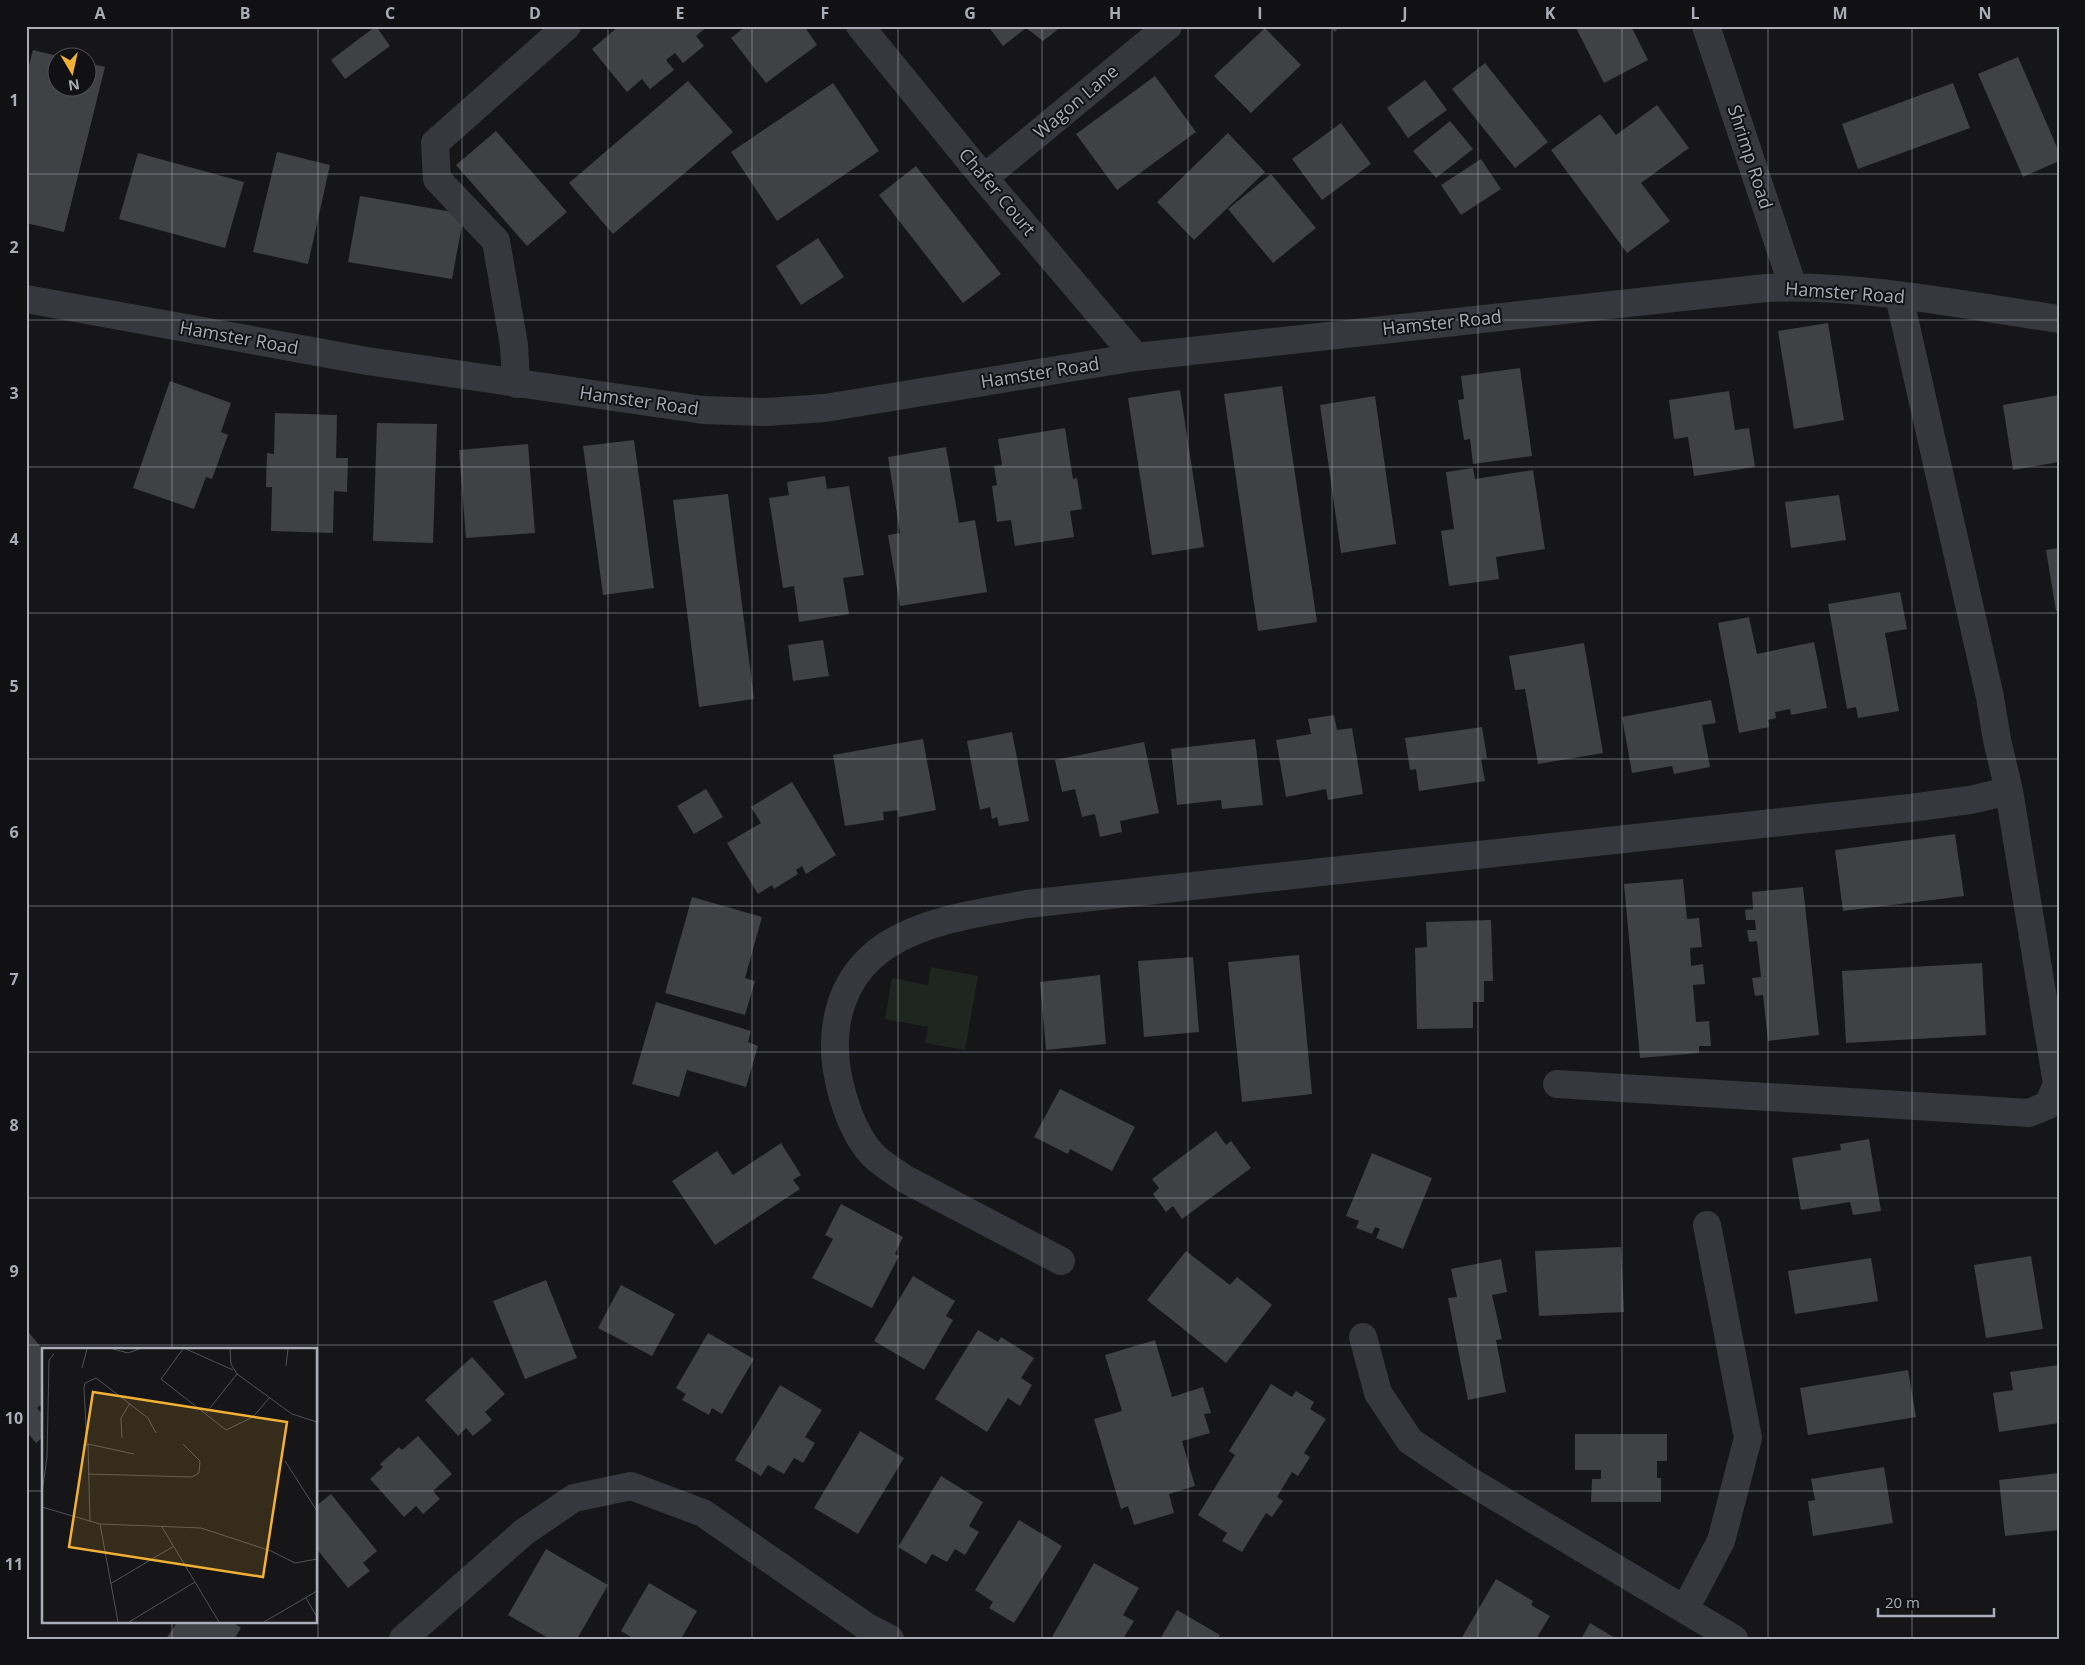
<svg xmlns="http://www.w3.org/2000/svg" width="2085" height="1665" viewBox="0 0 2085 1665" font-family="'Open Sans',sans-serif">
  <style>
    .green { fill: #1e261f }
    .building { fill: #404145 }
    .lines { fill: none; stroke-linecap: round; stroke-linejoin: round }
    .minor { stroke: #37383d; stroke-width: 28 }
    .grid { fill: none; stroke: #a8adb8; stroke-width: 1; stroke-opacity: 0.55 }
    .labels { text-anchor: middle; stroke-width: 4; stroke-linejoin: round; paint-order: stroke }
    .street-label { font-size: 18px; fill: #a8adb8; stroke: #111113 }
    .inset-road { fill: none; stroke: #505258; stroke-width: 1 }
    .view { fill: #f2b134; fill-opacity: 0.15; stroke: #f2b134; stroke-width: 2.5 }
    .inset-edge { fill: none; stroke: #a8adb8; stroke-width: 2.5 }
    .neatline { fill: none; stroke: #a8adb8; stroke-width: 2 }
    .grid-label { font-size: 16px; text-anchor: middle; font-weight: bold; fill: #a8adb8 }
  </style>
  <rect width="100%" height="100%" fill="#161618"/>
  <path class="green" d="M931,967L978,976L965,1050L925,1043L928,1027L885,1019L892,978L928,985Z"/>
  <path class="building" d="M376,26L390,46L345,79L331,60Z
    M619,26H708L696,36L704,46L683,63L675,53L666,60L674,70L650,89L642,79L627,92L592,49Z
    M746,26H804L817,45L766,83L731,38Z
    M988,26H1062L1043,41L1026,28L1003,46Z
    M1329,26H1340L1335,32Z
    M1575,26H1631L1648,60L1604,83Z
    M1265,28L1301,65L1251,113L1214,76Z
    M33,50L58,56V88H88V63L105,67L64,232L26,223V77Z
    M2018,57L2059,152V161L2023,177L1978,74Z
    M1485,63L1548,142L1515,168L1452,89Z
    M1155,76L1196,132L1117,190L1076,134Z
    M1425,80L1447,110L1408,138L1387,108Z
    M688,81L733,132L613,234L569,183Z
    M833,83L879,151L777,221L731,152Z
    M1953,83L1970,128L1858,169L1842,124Z
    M1657,105L1689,148L1641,183L1670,221L1627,253L1551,150L1600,114L1616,135Z
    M1450,121L1473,149L1436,178L1413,151Z
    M1341,123L1371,164L1322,200L1292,159Z
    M496,131L567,212L527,246L456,165Z
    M1228,133L1265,172L1194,240L1157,202Z
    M277,152L330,165L308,264L253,252Z
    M138,153L244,182L225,248L119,219Z
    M1481,159L1501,189L1461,215L1441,185Z
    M916,166L1001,274L963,303L879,195Z
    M1271,174L1316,228L1273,263L1228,209Z
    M360,196L464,214L452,279L348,262Z
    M818,238L844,277L801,305L776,266Z
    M1828,323L1844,420L1794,429L1778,331Z
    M1520,368L1532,456L1473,464L1470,439L1464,440L1458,400L1464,399L1461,376Z
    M170,381L231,403L221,432L228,435L212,479L206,477L194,509L133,488Z
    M1282,386L1317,622L1258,631L1224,394Z
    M1180,390L1204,547L1152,555L1128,398Z
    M1729,391L1735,430L1749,428L1755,467L1694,476L1688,437L1674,439L1669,400Z
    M2059,395V462L2013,470L2003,405Z
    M1375,396L1396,544L1341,553L1320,405Z
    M275,413L337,415L336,458H348L347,492L334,491L333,533L271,531L272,487H266L267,453L274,454Z
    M377,423L437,424L433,543L373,541Z
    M1065,428L1073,479L1077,478L1082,509L1070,511L1074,537L1015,546L1011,520L997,522L992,486L997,485L994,466L1002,465L998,439Z
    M634,440L654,588L603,595L583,446Z
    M528,444L535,533L466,538L459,450Z
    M946,447L959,523L975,520L987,592L900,606L888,535L900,533L888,457Z
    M1473,468L1475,479L1533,470L1545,549L1496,557L1499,579L1449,586L1441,531L1454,529L1446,472Z
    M825,476L827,489L849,486L864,575L843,578L849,614L799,622L794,586L783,588L769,498L789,495L787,482Z
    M728,494L754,699L699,707L673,500Z
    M1839,495L1846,540L1791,548L1785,502Z
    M2059,548V611H2056L2046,550Z
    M1900,592L1907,629L1885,633L1899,711L1858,718L1856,707L1847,709L1828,604Z
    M1749,617L1757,654L1814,642L1827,708L1791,715L1790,709L1775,712L1776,718L1768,720L1769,727L1739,733L1718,623Z
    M823,640L829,676L793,681L788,645Z
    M1584,643L1603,753L1538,764L1525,689L1515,690L1509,656Z
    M1711,700L1716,723L1702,725L1710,767L1674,774L1672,766L1632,773L1622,717Z
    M1334,715L1337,730L1352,728L1363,794L1328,800L1326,789L1286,797L1276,740L1311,734L1308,719Z
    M1482,727L1487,758L1481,759L1485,781L1419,791L1416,769L1410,770L1405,738Z
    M1012,732L1029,821L999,826L997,817L992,819L990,807L980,810L967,741Z
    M923,739L936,810L899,817L898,810L883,812L884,820L845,826L833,755Z
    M1255,739L1263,805L1222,809L1221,800L1177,805L1171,749Z
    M1144,742L1159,813L1120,821L1122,832L1100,837L1095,814L1082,817L1075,789L1062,792L1055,760Z
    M792,782L836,855L806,874L802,866L796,870L798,874L774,889L772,885L758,894L727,843L761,823L751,807Z
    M706,789L723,817L694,834L677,806Z
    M1955,834L1964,896L1843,911L1835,850Z
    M1683,879L1687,919L1699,918L1702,947L1690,948L1691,966L1703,964L1705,984L1693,985L1696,1022L1709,1021L1711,1046H1699V1053L1640,1058L1624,884Z
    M1803,887L1819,1035L1768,1041L1763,995L1755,996L1752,978L1761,977L1757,941L1749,942L1747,930H1756L1755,920H1746L1745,910L1753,909L1752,892Z
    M692,897L762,917L745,978L755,981L745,1015L665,993Z
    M1491,920L1493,981H1484V1002H1473V1028L1417,1029L1415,948L1427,947L1426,922Z
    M1299,955L1312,1094L1242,1102L1228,962Z
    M1193,957L1199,1032L1144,1037L1138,961Z
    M1982,963L1986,1035L1846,1043L1842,971Z
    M1100,975L1106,1044L1046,1050L1040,982Z
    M656,1002L751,1031L748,1042L758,1046L746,1087L687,1070L679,1097L632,1084Z
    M1060,1089L1135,1127L1112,1171L1070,1149L1068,1154L1034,1137Z
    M1216,1131L1226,1145L1231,1141L1251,1168L1182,1219L1173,1206L1166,1212L1153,1194L1159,1188L1152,1179Z
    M1869,1139L1881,1211L1853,1215L1850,1202L1801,1210L1792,1158L1841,1150L1840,1144Z
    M781,1143L801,1175L793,1180L800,1189L715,1245L672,1181L717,1151L733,1175Z
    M1372,1153L1432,1178L1403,1249L1376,1238L1380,1229L1375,1227L1372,1234L1356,1228L1359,1221L1346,1216Z
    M841,1204L903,1237L895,1254L899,1256L872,1308L812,1278L833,1239L825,1235Z
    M1621,1247L1624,1312L1539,1316L1535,1251Z
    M1186,1251L1230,1285L1237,1277L1272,1305L1226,1363L1147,1300Z
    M2031,1256L2043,1329L1986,1338L1974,1265Z
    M1871,1258L1878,1301L1795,1314L1788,1271Z
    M1501,1259L1507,1292L1492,1295L1502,1339L1496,1340L1506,1392L1468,1400L1448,1298L1457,1297L1451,1269Z
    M913,1276L955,1301L946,1316L953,1320L924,1370L874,1341Z
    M546,1280L577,1358L525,1379L493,1301Z
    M621,1285L675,1314L652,1356L598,1328Z
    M26,1329L44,1351V1402L37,1408L44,1416V1436L36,1443L26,1431Z
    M978,1330L998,1342L1001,1337L1034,1358L1021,1378L1032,1385L1020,1406L1008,1398L987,1432L935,1399Z
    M708,1333L754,1359L722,1414L712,1408L709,1415L682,1400L686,1394L676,1388Z
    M1155,1340L1172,1397L1203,1387L1211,1413L1204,1414L1210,1433L1182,1441L1195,1486L1169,1494L1174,1513L1134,1525L1128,1506L1121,1509L1094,1419L1122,1411L1105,1355Z
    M472,1357L505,1394L485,1412L492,1420L473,1436L466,1428L458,1436L425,1400Z
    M2059,1365V1423L1999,1432L1993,1393L2013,1390L2010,1372Z
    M1908,1370L1916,1417L1808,1435L1800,1388Z
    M1271,1384L1292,1397L1296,1391L1314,1402L1310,1409L1326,1419L1304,1453L1310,1457L1298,1476L1292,1472L1277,1497L1283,1501L1272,1517L1266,1513L1242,1552L1222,1541L1227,1533L1198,1515L1235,1455L1229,1451Z
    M780,1385L822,1410L805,1437L815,1443L803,1463L794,1458L784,1474L768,1465L761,1476L735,1460Z
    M860,1431L904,1458L858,1534L814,1508Z
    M1575,1434H1667V1461H1657V1478H1661V1502H1591L1592,1479H1601V1470H1575Z
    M418,1436L452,1474L433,1491L440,1499L423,1514L416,1506L404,1517L370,1479L383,1467L380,1464L399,1447L402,1450Z
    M1884,1467L1893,1523L1813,1536L1808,1501L1815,1500L1811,1479Z
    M2059,1473V1530L2005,1536L1999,1480Z
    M941,1476L983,1502L969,1526L979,1532L965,1555L955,1549L947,1562L932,1554L926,1564L898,1547Z
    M331,1494L377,1551L363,1563L370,1571L348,1588L316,1548V1506Z
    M1019,1520L1062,1546L1014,1623L989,1608L993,1602L975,1590Z
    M546,1549L608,1585L577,1639H550L508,1615Z
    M1094,1563L1139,1588L1123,1615L1134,1621L1123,1639H1055L1052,1637Z
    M1496,1579L1533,1601L1531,1605L1550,1616L1536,1639H1461Z
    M649,1583L697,1611L681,1639H634L621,1631Z
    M1177,1610L1220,1635L1218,1639H1160Z
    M178,1621H231L241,1628L234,1639H166Z
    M1590,1623L1617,1639H1581Z"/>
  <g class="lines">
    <path class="minor" d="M860,26L984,178L1136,357
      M1706,26L1793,287
      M984,178L1168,26
      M26,299L367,361L703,410L767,412L825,408L1136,357L1766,288C1862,284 1963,305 2059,319
      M516,384L514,345L496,241L437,179L435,143L567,26
      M1557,1084L2029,1113L2048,1105L2057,1084L2009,791L1997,740L1990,697L1899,296
      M1061,1261L905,1179C894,1171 881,1164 872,1154C857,1138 849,1117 843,1097C826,1040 834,980 887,945C928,919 980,913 1027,904L1910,808L1970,800L2009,791
      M1363,1337L1378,1393L1410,1441L1468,1480L1734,1639
      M1685,1609L1721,1541L1748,1438L1707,1225
      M403,1639L524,1532L574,1498L631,1486L703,1513L867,1627L890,1639"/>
  </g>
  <path class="grid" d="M172,26V1349M318,26V1639M462,26V1639M608,26V1639M752,26V1639M898,26V1639M1042,26V1639M1188,26V1639M1332,26V1639M1478,26V1639M1622,26V1639M1768,26V1639M1912,26V1639M26,174H2059M26,320H2059M26,467H2059M26,613H2059M26,759H2059M26,906H2059M26,1052H2059M26,1198H2059M26,1345H2059M26,1491H44M316,1491H2059M172,1621V1639"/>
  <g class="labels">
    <g class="street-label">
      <text transform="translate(1076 102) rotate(-40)" y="6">Wagon Lane</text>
      <text transform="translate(1750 157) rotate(72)" y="6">Shrimp Road</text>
      <text transform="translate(997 192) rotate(50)" y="6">Chafer Court</text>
      <text transform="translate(1845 293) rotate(4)" y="6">Hamster Road</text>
      <text transform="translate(1442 323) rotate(-6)" y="6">Hamster Road</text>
      <text transform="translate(239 338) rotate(10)" y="6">Hamster Road</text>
      <text transform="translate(1040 373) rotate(-9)" y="6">Hamster Road</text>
      <text transform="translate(639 401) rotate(8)" y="6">Hamster Road</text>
    </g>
  </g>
  <g transform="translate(42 1348)">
    <rect width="275" height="275" fill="#161618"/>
    <path class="inset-road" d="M71,1L86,5L97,1M141,1L119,31L184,82L211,69L228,49M144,1L191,22M188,1L189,16L195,26L250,66L275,74M244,18L246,1M40,20L45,1M164,65L195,26M80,90L79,70L88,55M45,98L42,40L43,35L54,30L106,70L114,85M243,113L275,163M46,126L150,129L157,125L158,113L141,96M0,145L5,109L7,12L12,6M0,159L58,176L159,180L229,203L253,215L275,211M48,174L46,96L92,106M58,176L76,274M120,179L177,274M68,236L132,198M264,250L275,269M87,274L153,234M222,274L275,243"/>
    <path class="view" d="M51,44L245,74L221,229L27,199Z"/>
    <rect width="275" height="275" class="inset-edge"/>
  </g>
  <rect width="2085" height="1665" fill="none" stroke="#111113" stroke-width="55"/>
  <g transform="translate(72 72) rotate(171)"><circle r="24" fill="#111113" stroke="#4d4f55"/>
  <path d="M0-4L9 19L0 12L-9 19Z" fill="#f2b134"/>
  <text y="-8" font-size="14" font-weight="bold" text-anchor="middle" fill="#a8adb8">N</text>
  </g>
  <path d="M1878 1608v8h116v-8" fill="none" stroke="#a8adb8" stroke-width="2.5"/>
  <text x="1885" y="1608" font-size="15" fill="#a8adb8" stroke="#111113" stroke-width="4" paint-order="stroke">20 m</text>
  <rect x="28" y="28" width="2030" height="1610" class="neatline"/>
  <g class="grid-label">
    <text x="100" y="19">A</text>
    <text x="245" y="19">B</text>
    <text x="390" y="19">C</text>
    <text x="535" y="19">D</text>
    <text x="680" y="19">E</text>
    <text x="825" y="19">F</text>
    <text x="970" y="19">G</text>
    <text x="1115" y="19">H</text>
    <text x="1260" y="19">I</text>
    <text x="1405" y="19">J</text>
    <text x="1550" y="19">K</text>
    <text x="1695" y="19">L</text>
    <text x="1840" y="19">M</text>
    <text x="1985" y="19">N</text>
    <text x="14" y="106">1</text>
    <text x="14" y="253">2</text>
    <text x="14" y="399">3</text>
    <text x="14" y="545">4</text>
    <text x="14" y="692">5</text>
    <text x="14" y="838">6</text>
    <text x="14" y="985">7</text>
    <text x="14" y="1131">8</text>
    <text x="14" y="1277">9</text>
    <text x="14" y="1424">10</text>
    <text x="14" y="1570">11</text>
  </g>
</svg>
